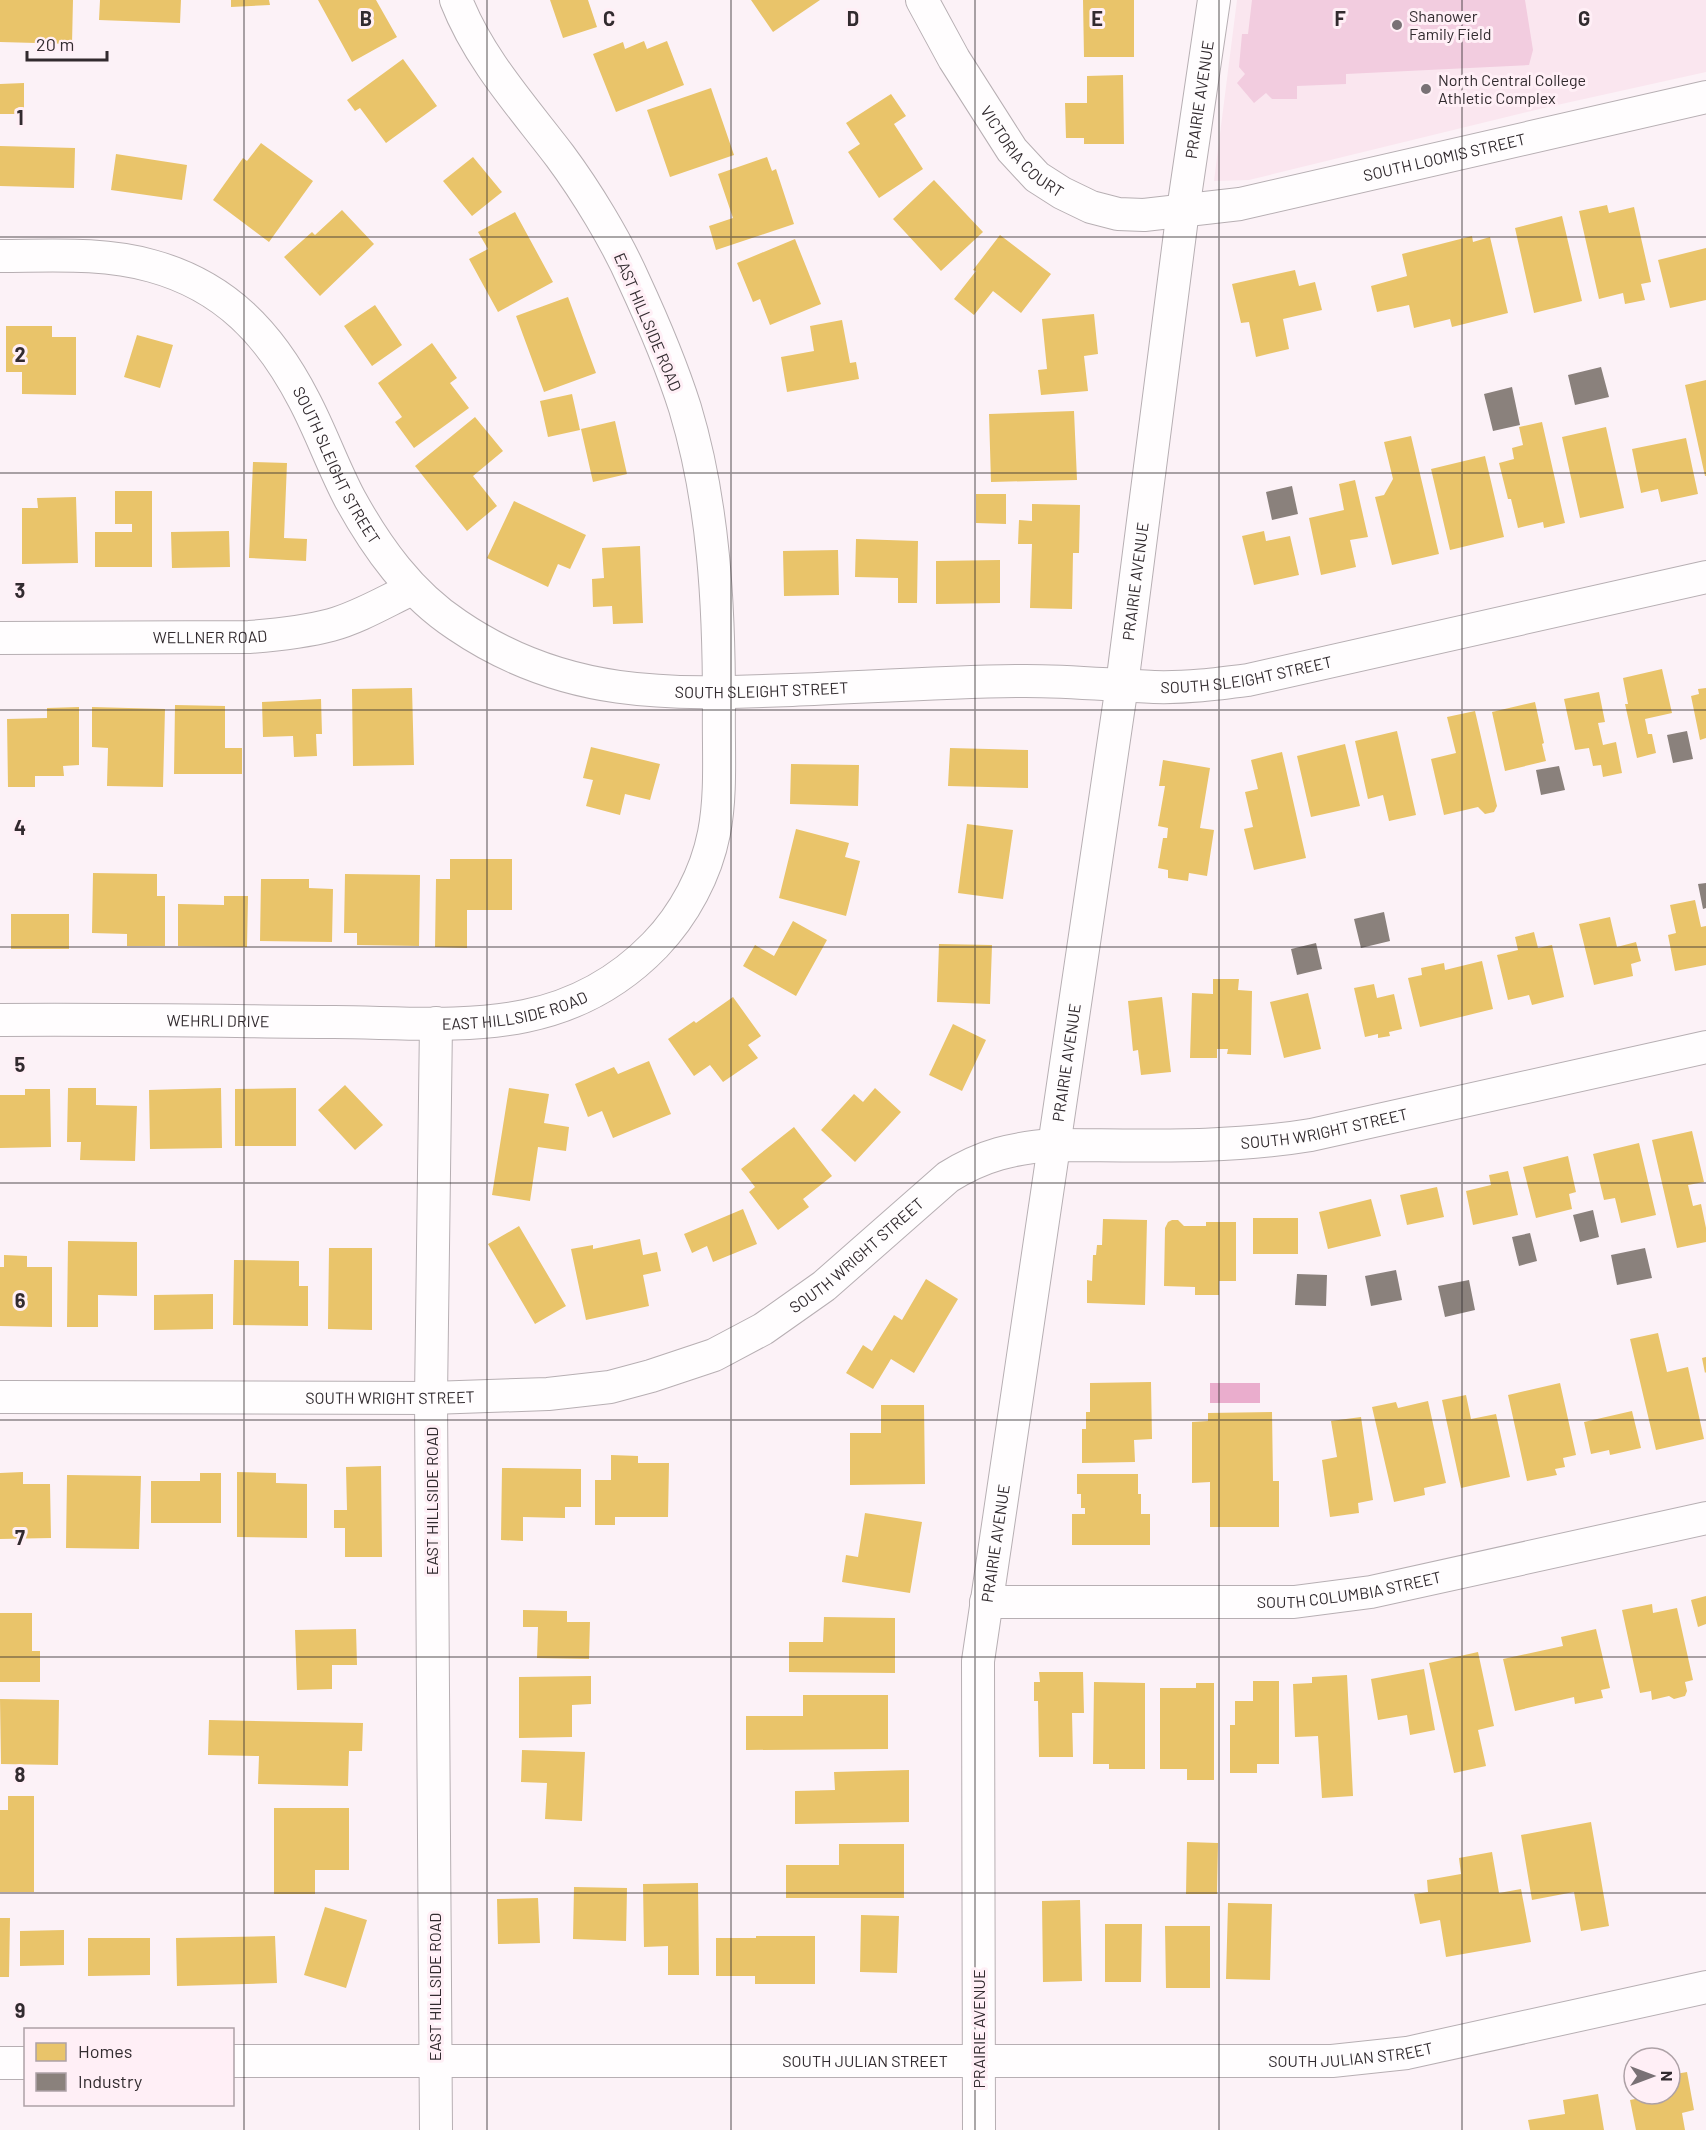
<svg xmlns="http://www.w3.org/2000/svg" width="1706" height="2130" viewBox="0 0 1706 2130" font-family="Barlow,sans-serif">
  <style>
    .built { fill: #fae6ef }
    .green { fill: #f2ccdf }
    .water { fill: #eaadcd }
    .homes { fill: #e9c46a }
    .industry { fill: #8a817c }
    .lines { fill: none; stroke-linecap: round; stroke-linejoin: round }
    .street-casing { stroke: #b7afb3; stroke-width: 34 }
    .street { stroke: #fffdfe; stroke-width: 32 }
    .grid { fill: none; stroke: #322b2f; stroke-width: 1.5; stroke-opacity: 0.55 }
    .poi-dot { fill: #797175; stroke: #ffeff6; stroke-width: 2 }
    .labels { text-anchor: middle; stroke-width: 6; stroke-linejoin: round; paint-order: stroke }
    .poi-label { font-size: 16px; fill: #322b2f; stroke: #ffeff6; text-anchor: start }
    .street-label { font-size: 16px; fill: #322b2f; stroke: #ffeff6 }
    .grid-label { font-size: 20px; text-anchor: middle; font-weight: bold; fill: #322b2f; stroke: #ffeff6; stroke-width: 6; stroke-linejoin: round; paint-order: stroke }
  </style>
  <rect width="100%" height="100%" fill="#fcf2f7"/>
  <path class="built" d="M1237,0H1706V72L1548,107L1249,180L1214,181Z"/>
  <path class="green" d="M1252,0H1525L1533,50L1529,65L1346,74V84L1297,86V99H1272L1266,93L1254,103L1237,83L1245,74L1239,67L1242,34H1248Z"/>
  <path class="water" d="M1210,1383H1260V1403H1210Z"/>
  <path class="homes" d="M0,0H73L72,44L0,42Z
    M100,0H181L180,23L99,20Z
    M231,0H269L270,5L231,7Z
    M318,0H376L397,37L352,62Z
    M550,0H588L597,27L563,38Z
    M751,0H820L773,32Z
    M1083,0H1134V57H1084Z
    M644,41L647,49L667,41L684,85L616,112L593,54L623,42L625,49Z
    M403,59L437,106L386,143L360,108L355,111L347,100Z
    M1123,75L1124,144H1084V138H1066L1065,103H1087V76Z
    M24,83V114H0V84Z
    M711,88L734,155L670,177L647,110Z
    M891,94L906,116L894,124L923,169L879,198L848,152L860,144L846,123Z
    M261,143L313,181L269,242L213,200L243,158L247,161Z
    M0,146L75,148L74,188L0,186Z
    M116,154L187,165L182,200L111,190Z
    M473,157L502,192L472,216L443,181Z
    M767,157L772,171L776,169L794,224L716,250L709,226L733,218L718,174Z
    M934,180L983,232L941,271L893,219Z
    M1607,205L1609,213L1634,207L1651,282L1641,284L1645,300L1625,304L1623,293L1599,299L1579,211Z
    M342,210L374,244L320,296L284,257L312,232L315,235Z
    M515,212L553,282L498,312L469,259L488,249L478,232Z
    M1562,216L1582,301L1534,313L1515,228Z
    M1000,235L1051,274L1021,313L993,291L974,315L954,299L976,271L973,270Z
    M1472,236L1473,242L1490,237L1508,313L1452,327L1450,319L1414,328L1409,305L1377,312L1371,286L1407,276L1402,254Z
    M795,239L821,304L770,325L760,299L753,302L737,263Z
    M1706,248V300L1670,308L1658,260Z
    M1295,270L1299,286L1315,282L1322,310L1283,319L1289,349L1256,357L1249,322L1241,323L1232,284Z
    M568,297L596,373L544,392L516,316Z
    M375,305L402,345L372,366L344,326Z
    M1094,314L1098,354L1084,356L1088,391L1041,395L1038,370L1047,369L1042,319Z
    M842,320L850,363L856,362L859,379L787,392L781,357L814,351L810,326Z
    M6,326H52V337H76V395L22,394V372H6Z
    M137,335L173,345L160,388L124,377Z
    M432,343L457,378L450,383L469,408L414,448L395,422L402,417L378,383Z
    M1706,380V476H1705L1685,385Z
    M572,394L580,430L548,437L540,401Z
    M1074,411L1077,480L991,482L989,414Z
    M475,417L503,451L473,476L497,506L467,531L415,466Z
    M615,421L627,474L593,482L581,429Z
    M1542,422L1565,523L1544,528L1543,522L1518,528L1511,499H1508L1499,463L1514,459L1512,448L1523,445L1519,427Z
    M1606,427L1624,508L1580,518L1562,437Z
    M1411,436L1439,554L1392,565L1375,497L1384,495L1393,479L1384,442Z
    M1686,438L1698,494L1661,502L1658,489L1641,493L1632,449Z
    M1485,456L1504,537L1450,550L1431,469Z
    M253,462L287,463L284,538L307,539L306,561L249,558Z
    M1355,480L1368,537L1350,540L1356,567L1321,575L1309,518L1344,510L1339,484Z
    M115,491H152V567H95V532H132V524H115Z
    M976,494H1006V524L976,523Z
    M76,497L78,563L22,564V508H38L37,498Z
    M514,501L586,535L570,569L558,564L548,587L487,558Z
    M1032,504L1080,505L1079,553H1073L1072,609L1030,608L1032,544H1018L1019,520L1032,521Z
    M229,531L230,567L172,568L171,532Z
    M1264,531L1266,541L1290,536L1299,575L1254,585L1242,536Z
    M856,539L918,541L917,603H898V578L855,577Z
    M640,546L643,623L613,624L612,606L593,607L592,579L604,578L602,548Z
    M838,550L839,595L784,596L783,551Z
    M1000,560V603L936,604V561Z
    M1662,669L1672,713L1645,719L1648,734H1652L1656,753L1637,758L1625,704H1628L1623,678Z
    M412,688L414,765L353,766L352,689Z
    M1706,688V738L1700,740L1691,696L1699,694L1698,689Z
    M1599,692L1605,722L1598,723L1603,745L1616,742L1622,773L1603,777L1601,765L1593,766L1589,748L1575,750L1564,699Z
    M321,699L322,734H316L317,756L294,757L293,736L263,737L262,702Z
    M1535,702L1544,743L1542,744L1546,761L1505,771L1492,712Z
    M175,705L225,706V748H242V774H174Z
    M79,707V765L63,766L64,776H35V787H8L7,719L47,718V708Z
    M92,707L165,709L163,787L107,786L108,748L92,747Z
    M1475,711L1497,806L1494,812L1485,814L1478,807L1444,815L1431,759L1456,753L1447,717Z
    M1397,731L1416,815L1389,821L1383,795L1368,799L1355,741Z
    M1345,744L1360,806L1311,817L1297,756Z
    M591,747L660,764L650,800L625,794L620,815L586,806L593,780L583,778Z
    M950,748L1028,750V788L948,786Z
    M1282,752L1306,858L1254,870L1244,829L1253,827L1245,792L1258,789L1251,760Z
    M1163,760L1210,768L1200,828L1214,830L1207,876L1189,873L1188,881L1168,878V870L1158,868L1163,838H1167L1168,828L1158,826L1165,786H1159Z
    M791,764L859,765L858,806L790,804Z
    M967,824L1013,830L1003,899L958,893Z
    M796,829L849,843L845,857L860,861L846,916L779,898Z
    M450,859H512V910H467V948L435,947L436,879H450Z
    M93,873L157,874V896H165V946H127V934L92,933Z
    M345,874L420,875L419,946L357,945V933H344Z
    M261,879H309V888L333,889L332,942L260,941Z
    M224,896H248L247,947L178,946V904L224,905Z
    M1695,900L1701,927L1706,926V965L1675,971L1668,935L1676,933L1670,905Z
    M11,914H69V949H11Z
    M1610,917L1617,947L1636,942L1641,961L1631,964L1633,976L1594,985L1579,924Z
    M793,921L827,940L796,996L743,966L755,945L774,956Z
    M1534,932L1538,948L1552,945L1564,997L1532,1005L1529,995L1508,1000L1497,955L1518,950L1515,937Z
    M939,944L992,945L990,1004L937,1002Z
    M1482,961L1493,1009L1420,1027L1408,978L1422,975L1421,968L1444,963L1445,970Z
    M1213,979H1239L1238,990L1252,991L1251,1055L1227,1054L1228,1049H1217V1058H1190L1192,993L1213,994Z
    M1374,984L1377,998L1394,994L1402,1029L1389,1032L1390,1036L1378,1038V1034L1365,1037L1354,988Z
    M1308,993L1321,1049L1284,1058L1270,1002Z
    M733,997L761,1036L748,1045L758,1058L723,1082L710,1065L694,1076L668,1039L694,1021L696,1023Z
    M1162,997L1171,1072L1141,1075L1138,1050L1133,1051L1128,1001Z
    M953,1024L986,1040L962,1091L929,1075Z
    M649,1061L671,1114L613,1138L602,1111L588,1117L575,1084L614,1067L618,1074Z
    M345,1085L383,1125L355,1150L318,1110Z
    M68,1088H96V1105L137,1106L135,1161L80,1160L81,1142H67Z
    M221,1088L222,1148L150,1149L149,1090Z
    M296,1088V1146H235V1089Z
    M509,1088L549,1094L544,1123L569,1127L566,1151L538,1147L530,1201L492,1195Z
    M875,1088L901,1112L855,1162L821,1130L854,1094L863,1102Z
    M25,1089H50L51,1147L0,1148V1095H25Z
    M794,1127L832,1176L803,1199L809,1207L778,1230L749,1192L755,1187L741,1169Z
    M1692,1131L1704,1182L1688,1185L1693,1206L1701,1204L1706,1228V1242L1677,1248L1652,1140Z
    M1639,1143L1656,1215L1621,1223L1615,1198L1604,1200L1593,1154Z
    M1568,1156L1576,1192L1569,1194L1572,1209L1536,1218L1523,1167Z
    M1508,1171L1518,1215L1473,1225L1466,1191L1491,1185L1489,1175Z
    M1437,1187L1444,1217L1407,1225L1400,1195Z
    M1371,1199L1381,1236L1328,1249L1319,1212Z
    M743,1209L757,1244L713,1262L707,1246L692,1253L684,1234Z
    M1253,1218H1298V1254H1253Z
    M1103,1219L1147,1220L1145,1305L1087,1303V1280L1092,1281L1093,1255H1096L1097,1245H1102Z
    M1172,1220H1178L1184,1226H1206V1222H1236V1281H1219V1295H1195V1287L1164,1286L1165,1228L1168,1222Z
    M519,1226L566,1306L535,1324L488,1244Z
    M640,1239L643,1255L657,1252L661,1271L643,1275L649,1306L586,1320L571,1249L593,1245V1249Z
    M68,1241L137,1242V1296L98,1295V1327H67Z
    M329,1248H372V1330L328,1329Z
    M4,1255L27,1256V1267H52V1327L0,1326V1267H4Z
    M234,1260L299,1261V1286H308V1326L233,1325Z
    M926,1279L958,1299L914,1373L891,1359L873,1389L846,1373L863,1345L872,1351L894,1315L902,1320Z
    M213,1294V1329L154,1330V1295Z
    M1658,1333L1667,1372L1688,1367L1704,1439L1656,1450L1630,1339Z
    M1706,1357V1372L1705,1373L1702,1358Z
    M1151,1382L1152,1439L1134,1440L1135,1462L1082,1463V1429H1086V1412H1090V1383Z
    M1560,1383L1576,1455L1563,1458L1565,1467L1555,1469L1557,1475L1527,1481L1508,1395Z
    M1466,1395L1471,1419L1496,1414L1510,1477L1461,1488L1442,1400Z
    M1428,1401L1446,1483L1424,1488L1425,1495L1394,1502L1372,1407L1396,1402L1398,1408Z
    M881,1405H924L925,1484L850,1485V1433H881Z
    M1632,1411L1641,1448L1610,1455L1609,1450L1591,1454L1584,1422Z
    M1272,1412L1273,1481H1279V1527H1210V1482L1192,1483V1422L1208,1421V1413Z
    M1361,1417L1373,1500L1358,1503L1359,1513L1330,1517L1322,1460L1337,1457L1331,1421Z
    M611,1455L638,1456V1463H669L668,1517H615V1525H595V1480H611Z
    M381,1466L382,1557H345V1528H334V1510H347L346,1467Z
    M502,1468L581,1469V1507H565V1518L523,1517V1541L501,1540Z
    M23,1472V1484H50L51,1538L0,1539V1473Z
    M237,1472L276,1473V1483L307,1484V1538L237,1537Z
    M200,1473H221V1523H151V1481H200Z
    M1077,1474H1138V1494H1141V1514H1150V1545H1072V1514H1085V1508H1081V1494H1077Z
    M67,1475L141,1476L139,1549L66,1548Z
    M865,1513L922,1522L910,1593L842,1582L846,1555L858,1557Z
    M1706,1596V1624L1698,1627L1691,1600Z
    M1652,1604L1653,1613L1677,1608L1693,1680L1685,1682L1687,1691L1685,1696L1674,1699L1669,1696L1652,1700L1651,1691L1640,1693L1622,1610Z
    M523,1610L567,1611V1622H590L589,1659L537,1658L538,1627H523Z
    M0,1613H32V1651H40V1682H0Z
    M824,1617L895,1618V1673L789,1672V1642H823Z
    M356,1629L357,1665H332V1689L297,1690L295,1630Z
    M1596,1629L1610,1688L1601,1690L1603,1698L1575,1704L1574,1697L1515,1711L1503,1659L1563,1646L1561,1637Z
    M1478,1652L1494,1726L1478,1730L1486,1766L1454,1773L1429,1663Z
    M1424,1669L1435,1730L1410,1735L1407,1715L1378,1720L1371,1679Z
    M1039,1672H1083L1084,1713H1072L1073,1757H1039L1038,1701H1034V1682H1040Z
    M1347,1675L1353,1796L1322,1798L1318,1736L1295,1737L1293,1684L1312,1683V1677Z
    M591,1676V1704L572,1705V1737L519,1738V1677Z
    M1253,1681H1279V1764H1257V1773H1230V1725H1235V1701H1253Z
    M1094,1682L1145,1683V1769H1109V1764H1093Z
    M1196,1683H1214V1780H1187V1769H1160V1688H1196Z
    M803,1695H888V1749L746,1750V1716H803Z
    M0,1699L59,1700L58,1765L1,1764Z
    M209,1720L363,1723L362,1751H349L348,1786L258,1784L259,1756L208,1755Z
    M522,1750L585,1752L582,1821L545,1819L547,1783L521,1782Z
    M909,1770V1822L795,1824V1791L835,1790L834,1772Z
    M8,1796H34V1892H0V1810H8Z
    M274,1808H349V1870H315V1894H274Z
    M1591,1822L1609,1926L1581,1931L1574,1892L1532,1900L1521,1835Z
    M1187,1842L1218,1843L1217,1894H1186Z
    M839,1844H904V1898H786V1865H839Z
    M1492,1852L1499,1893L1521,1889L1531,1942L1446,1957L1440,1920L1420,1924L1414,1894L1428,1892L1427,1880L1461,1874L1459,1858Z
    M698,1883L699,1975H668V1946L644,1947L643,1884Z
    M574,1887L627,1888L626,1941L573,1939Z
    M538,1898L540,1943L498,1944L497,1899Z
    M1080,1900L1082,1981L1043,1982L1042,1901Z
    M1228,1903L1272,1904L1270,1980L1226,1979Z
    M325,1907L367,1920L346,1988L304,1975Z
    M861,1915L899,1916L897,1973L860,1972Z
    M0,1918H10L9,1977H0Z
    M1105,1924H1142L1141,1982H1105Z
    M1165,1926H1210V1988H1166Z
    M64,1930V1965L20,1966V1931Z
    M275,1936L277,1983L177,1986L176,1938Z
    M756,1936H815V1984H755V1976H716V1938H756Z
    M88,1938H150V1975L88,1976Z
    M1687,2072L1694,2110L1682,2113L1685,2130H1636L1630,2100L1660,2094H1670V2075Z
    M1598,2094L1604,2130H1530L1528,2120L1565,2114L1563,2100Z"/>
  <path class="industry" d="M1601,367L1609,397L1575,405L1568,375Z
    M1512,387L1520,425L1493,431L1484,394Z
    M1292,486L1298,514L1272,520L1266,492Z
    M1687,731L1693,759L1673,763L1667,735Z
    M1559,766L1565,790L1541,795L1536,770Z
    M1706,883V908L1703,909L1698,884Z
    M1384,912L1390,941L1361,948L1354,919Z
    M1316,943L1322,969L1297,975L1291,949Z
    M1593,1210L1599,1237L1580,1242L1573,1215Z
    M1530,1233L1537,1261L1519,1266L1512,1237Z
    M1645,1248L1652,1278L1617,1285L1611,1255Z
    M1396,1270L1402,1300L1371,1306L1365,1276Z
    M1297,1274L1327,1275L1326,1306L1295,1305Z
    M1469,1280L1475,1310L1445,1317L1438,1286Z"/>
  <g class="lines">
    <defs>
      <g id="street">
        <path id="s1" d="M922,0L954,59L1012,150L1037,177L1062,193L1091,207L1118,214L1144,215L1240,204L1706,97"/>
        <path id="s2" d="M0,256C50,256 102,252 152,266C225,286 270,334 304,400C321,432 333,467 350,499C377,548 410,594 457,625C564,698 668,695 792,690C866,687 941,682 1016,681C1062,680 1108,685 1154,687C1186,688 1217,684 1248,680L1706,577"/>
        <path id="s3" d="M0,638L249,637C276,635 304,632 331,625C360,617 386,601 412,589"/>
        <path id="s4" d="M0,1020C111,1019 223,1021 334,1022C454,1023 563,1040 655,945C684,915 706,874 714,833C722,792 718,747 719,705C719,605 714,504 685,408C671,364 653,322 634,281C616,240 586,191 560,156C522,106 479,59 456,0"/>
        <path id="s5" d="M0,1397L431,1398L548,1394L610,1387L651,1376L714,1355L763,1329L824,1286L948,1177C983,1155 1013,1148 1054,1145C1139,1145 1226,1149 1311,1135L1706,1047"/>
        <path id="s6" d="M986,1602H1294L1371,1592L1706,1518"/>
        <path id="s7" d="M232,2061H1332L1407,2053L1706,1987"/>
        <path d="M0,2063H26"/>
        <path d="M436,2130L431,1398L436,1023"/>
        <path id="s8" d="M979,2130L978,1661L1122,685L1183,210L1214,0"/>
      </g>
    </defs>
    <use href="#street" class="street-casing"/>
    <use href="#street" class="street"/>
  </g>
  <path class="grid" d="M244,0V2130M487,0V2130M731,0V2130M975,0V2130M1219,0V2130M1462,0V2130M0,237H1706M0,473H1706M0,710H1706M0,947H1706M0,1183H1706M0,1420H1706M0,1657H1706M0,1893H1706"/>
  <g class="poi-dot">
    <circle cx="1397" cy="25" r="6"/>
    <circle cx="1426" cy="89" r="6"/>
  </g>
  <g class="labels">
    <g class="poi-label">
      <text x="1409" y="22">Shanower<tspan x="1409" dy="18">Family Field</tspan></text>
      <text x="1438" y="86">North Central College<tspan x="1438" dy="18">Athletic Complex</tspan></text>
    </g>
    <g class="street-label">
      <text dy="6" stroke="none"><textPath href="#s8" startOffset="2046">PRAIRIE AVENUE</textPath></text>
      <text dy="6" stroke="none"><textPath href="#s1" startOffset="183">VICTORIA COURT</textPath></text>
      <text dy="6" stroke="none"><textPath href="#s1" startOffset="634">SOUTH LOOMIS STREET</textPath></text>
      <text transform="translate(648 322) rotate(67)" y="6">EAST HILLSIDE ROAD</text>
      <text dy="6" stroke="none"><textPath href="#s2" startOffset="435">SOUTH SLEIGHT STREET</textPath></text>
      <text dy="6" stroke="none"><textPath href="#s8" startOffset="1560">PRAIRIE AVENUE</textPath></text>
      <text dy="6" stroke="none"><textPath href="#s3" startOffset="210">WELLNER ROAD</textPath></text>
      <text dy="6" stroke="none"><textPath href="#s2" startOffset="1442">SOUTH SLEIGHT STREET</textPath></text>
      <text dy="6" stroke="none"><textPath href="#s2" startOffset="956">SOUTH SLEIGHT STREET</textPath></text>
      <text dy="6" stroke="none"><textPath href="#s4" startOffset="516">EAST HILLSIDE ROAD</textPath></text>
      <text dy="6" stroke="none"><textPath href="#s4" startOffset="218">WEHRLI DRIVE</textPath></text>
      <text dy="6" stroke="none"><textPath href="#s8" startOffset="1074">PRAIRIE AVENUE</textPath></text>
      <text dy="6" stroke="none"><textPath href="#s5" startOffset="1398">SOUTH WRIGHT STREET</textPath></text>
      <text dy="6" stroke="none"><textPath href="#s5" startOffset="894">SOUTH WRIGHT STREET</textPath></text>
      <text dy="6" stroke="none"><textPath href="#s5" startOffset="390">SOUTH WRIGHT STREET</textPath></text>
      <text transform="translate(432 1501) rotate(-90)" y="6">EAST HILLSIDE ROAD</text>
      <text dy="6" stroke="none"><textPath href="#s8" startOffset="588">PRAIRIE AVENUE</textPath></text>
      <text dy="6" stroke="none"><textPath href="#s6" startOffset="364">SOUTH COLUMBIA STREET</textPath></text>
      <text transform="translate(435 1987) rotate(-90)" y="6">EAST HILLSIDE ROAD</text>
      <text transform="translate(979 2029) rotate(-90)" y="6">PRAIRIE AVENUE</text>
      <text dy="6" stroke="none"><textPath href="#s7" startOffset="1119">SOUTH JULIAN STREET</textPath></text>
      <text dy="6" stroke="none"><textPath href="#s7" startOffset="633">SOUTH JULIAN STREET</textPath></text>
    </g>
  </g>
  <g class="grid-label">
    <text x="366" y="26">B</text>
    <text x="609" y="26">C</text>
    <text x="853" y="26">D</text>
    <text x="1097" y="26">E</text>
    <text x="1340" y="26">F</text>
    <text x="1584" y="26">G</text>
    <text x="20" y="125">1</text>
    <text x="20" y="362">2</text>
    <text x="20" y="598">3</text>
    <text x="20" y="835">4</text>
    <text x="20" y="1072">5</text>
    <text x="20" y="1308">6</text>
    <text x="20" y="1545">7</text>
    <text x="20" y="1782">8</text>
    <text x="20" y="2018">9</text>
  </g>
  <rect x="24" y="2028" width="210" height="78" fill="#ffeff6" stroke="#ada1a6" stroke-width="1.5"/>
  <rect x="36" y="2043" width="30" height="18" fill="#e9c46a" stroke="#ada1a6" stroke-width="1.5"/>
  <text x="78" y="2058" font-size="18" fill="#322b2f">Homes</text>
  <rect x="36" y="2073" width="30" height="18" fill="#8a817c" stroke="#ada1a6" stroke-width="1.5"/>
  <text x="78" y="2088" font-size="18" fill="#322b2f">Industry</text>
  <g transform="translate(1652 2076) rotate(90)"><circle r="28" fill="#ffeff6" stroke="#ada1a6" stroke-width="1.5"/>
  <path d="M0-4.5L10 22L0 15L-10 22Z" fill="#797175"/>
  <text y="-9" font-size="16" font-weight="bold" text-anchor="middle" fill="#322b2f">N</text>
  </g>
  <path d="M27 51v9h80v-9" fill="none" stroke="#322b2f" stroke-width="3"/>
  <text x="36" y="51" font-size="18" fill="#322b2f" stroke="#ffeff6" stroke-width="4.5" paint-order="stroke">20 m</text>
</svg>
